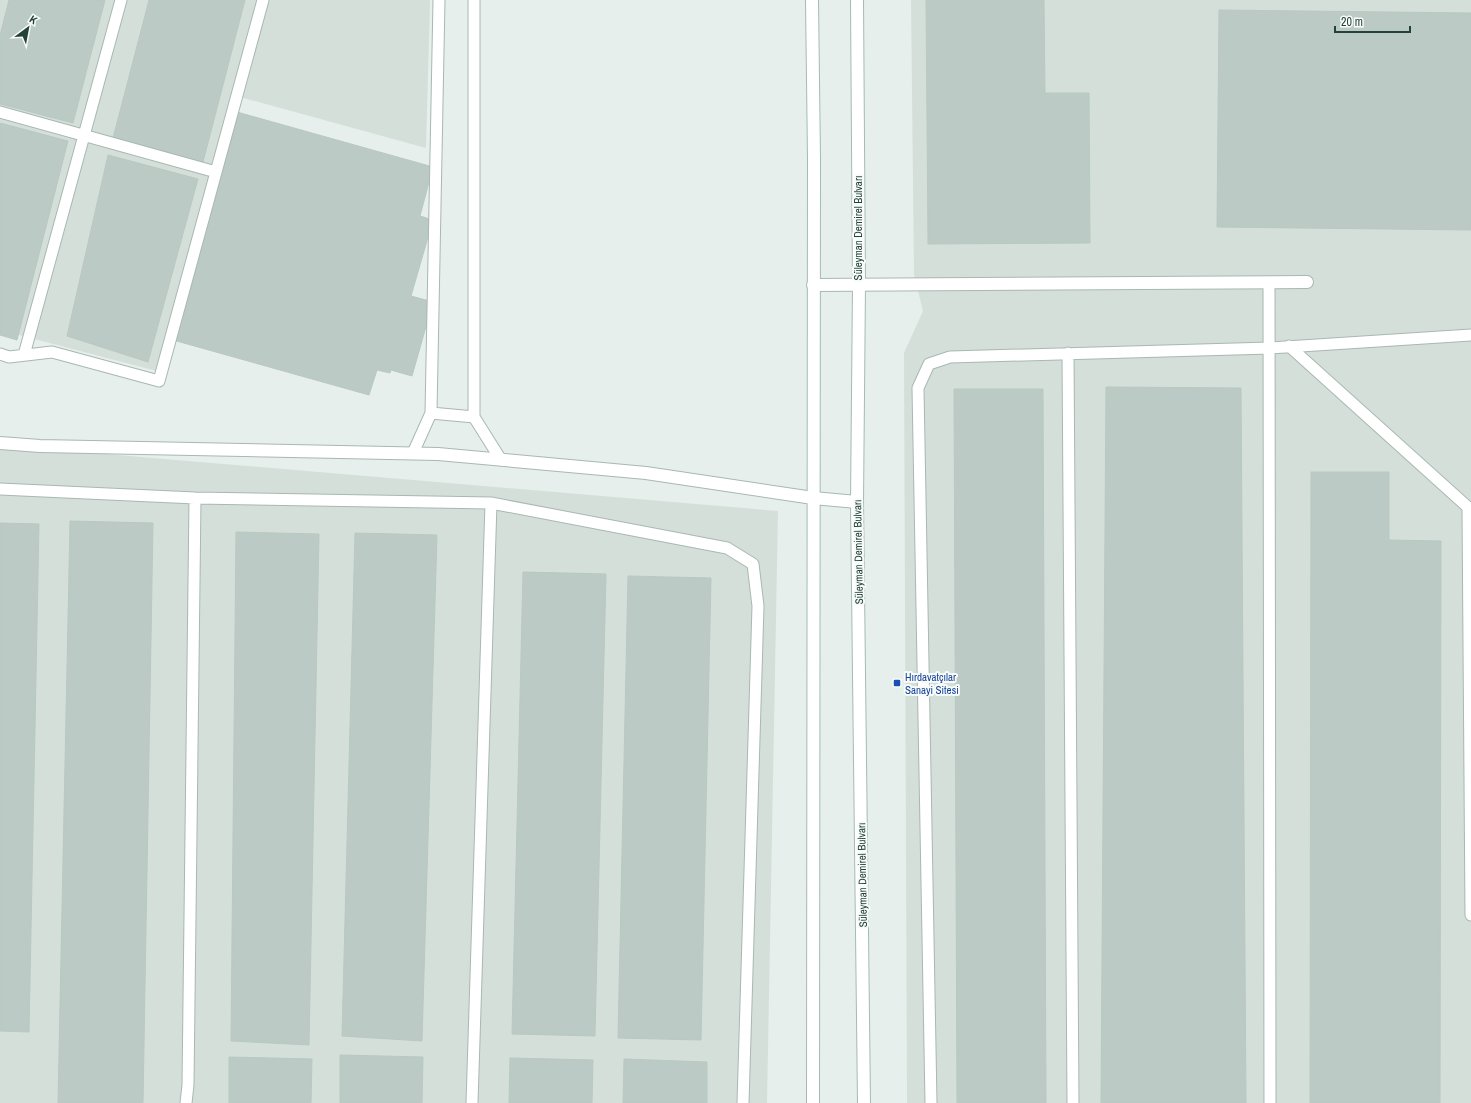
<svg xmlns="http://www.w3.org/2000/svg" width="1471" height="1103" viewBox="0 0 1471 1103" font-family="'Archivo Narrow',sans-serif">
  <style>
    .built { fill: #d4dfda }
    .building { fill: #bbcac4; stroke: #b8c9c2 }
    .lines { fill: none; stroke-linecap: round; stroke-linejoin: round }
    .lane-casing { stroke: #a8b8b2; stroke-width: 13 }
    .street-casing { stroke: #a8b8b2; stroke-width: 14 }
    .secondary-casing { stroke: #a4bbb3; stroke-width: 14 }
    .lane { stroke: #fff; stroke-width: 11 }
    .street { stroke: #fff; stroke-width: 12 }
    .secondary { stroke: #fff; stroke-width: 12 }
    .transit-dot { fill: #1a4fb4; stroke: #f7fbf9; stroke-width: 1.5 }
    .labels { text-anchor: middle; stroke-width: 4; stroke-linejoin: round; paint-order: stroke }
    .street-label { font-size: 11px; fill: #24423a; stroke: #f7fbf9 }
    .transit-label { font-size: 11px; fill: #164399; stroke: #f7fbf9; text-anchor: start }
  </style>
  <rect width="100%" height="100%" fill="#e6efeb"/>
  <path class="built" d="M0,0H430L426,148L240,97L164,373L0,330Z
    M911,0H1471V1103H907L904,353L923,311L914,274Z
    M0,445L778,511L767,1103H0Z"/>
  <path class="building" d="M9,0H105L73,123L0,104V35Z
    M149,0H245L203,162L113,138Z
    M926,0H1044L1045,93H1089L1090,243L928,244Z
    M1219,10L1471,13V230L1217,227Z
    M237,112L433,167L420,216L433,220L411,296L433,302L412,376L391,370L390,373L377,370L369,395L173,340Z
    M0,123L68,141L17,340L0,335Z
    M108,155L198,179L148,362L67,336Z
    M1106,387L1241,388L1246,1103H1101Z
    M954,389H1043L1046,1103H957Z
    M1311,472H1389V540L1441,541L1440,1103H1310Z
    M70,521L153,523L143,1103H58Z
    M0,523L39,524L29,1032L0,1031Z
    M236,532L319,534L309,1045L231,1041Z
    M355,533L437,535L422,1041L342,1036Z
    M523,572L606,574L595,1036L512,1034Z
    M628,576L711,578L701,1040L618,1038Z
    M340,1055L423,1057L422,1103H340Z
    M229,1057L312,1059L311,1103H229Z
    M510,1058L593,1060L592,1103H509Z
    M624,1059L707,1062V1103H623Z"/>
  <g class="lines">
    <defs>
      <path id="lane" d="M439,0L431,413L474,417V0
        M0,112L216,172
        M1269,283L1270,1103
        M1289,346L1471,510
        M1068,353L1073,1103
        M0,354L9,357L52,352L159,381L263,0
        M24,355L121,0
        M474,417L501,460
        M413,453L431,413
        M0,489L195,498L491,503L727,548L753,564L758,606L743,1103
        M1468,508L1471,915
        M186,1103L188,1085L195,498
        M472,1103L491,503
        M931,1103L918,388L929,364L950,357L1270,348L1471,335"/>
      <path id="street" d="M813,285L1307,282
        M0,443L40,446L438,454L646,473L813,498L857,502"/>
      <path id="secondary" d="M812,0L814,159L813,1103
        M857,0L859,285L857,502L864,1103"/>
    </defs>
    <use href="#lane" class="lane-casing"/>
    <use href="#street" class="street-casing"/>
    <use href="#secondary" class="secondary-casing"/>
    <use href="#lane" class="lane"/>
    <use href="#street" class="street"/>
    <use href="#secondary" class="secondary"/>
  </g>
  <rect class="transit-dot" x="893" y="679" width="8" height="8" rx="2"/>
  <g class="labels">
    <g class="street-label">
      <text transform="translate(858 228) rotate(-90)" y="4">Süleyman Demirel Bulvarı</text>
      <text transform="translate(858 552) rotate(-91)" y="4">Süleyman Demirel Bulvarı</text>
      <text transform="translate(862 875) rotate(-91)" y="4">Süleyman Demirel Bulvarı</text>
    </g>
    <g class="transit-label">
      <text x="905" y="681">Hırdavatçılar<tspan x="905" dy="13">Sanayi Sitesi</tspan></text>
    </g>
  </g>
  <g transform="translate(28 28) rotate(32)" stroke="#f7fbf9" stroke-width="3" paint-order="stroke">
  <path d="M0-3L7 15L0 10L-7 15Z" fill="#24423a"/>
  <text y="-6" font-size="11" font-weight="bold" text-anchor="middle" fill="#24423a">K</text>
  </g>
  <path d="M1335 26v6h75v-6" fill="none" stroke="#24423a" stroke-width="2"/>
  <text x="1341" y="26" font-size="12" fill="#24423a" stroke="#f7fbf9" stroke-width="3" paint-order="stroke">20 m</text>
</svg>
